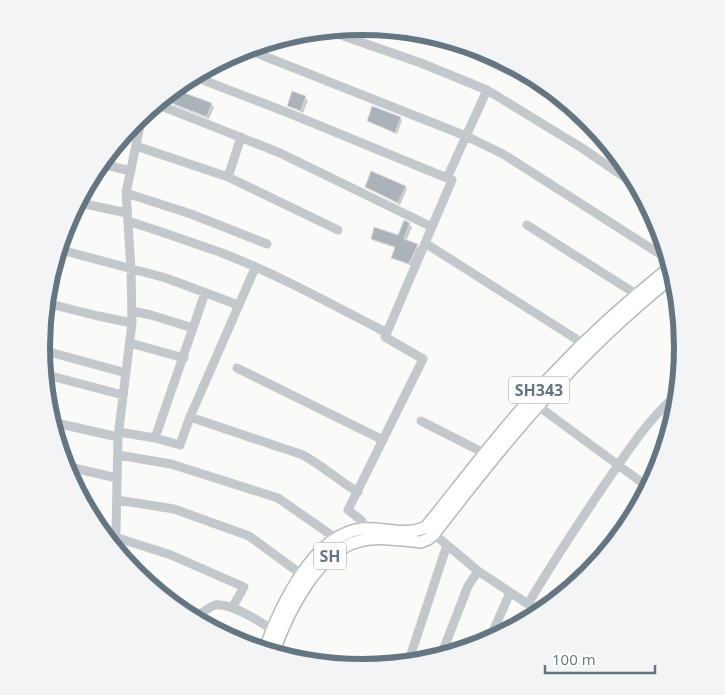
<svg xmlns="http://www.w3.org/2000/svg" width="725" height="695" viewBox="0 0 725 695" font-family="'Open Sans',sans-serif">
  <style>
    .shadow { fill: #0003 }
    .building { fill: #aab3b9; stroke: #dcdcda }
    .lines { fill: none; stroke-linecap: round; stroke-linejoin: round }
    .major-casing { stroke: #b5babe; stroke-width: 14 }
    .minor { stroke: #c3c8cc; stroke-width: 9 }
    .major { stroke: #fff; stroke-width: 11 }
    .labels { text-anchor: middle; stroke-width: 5; stroke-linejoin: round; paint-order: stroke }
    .shield { fill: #fff; stroke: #939fa8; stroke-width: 1 }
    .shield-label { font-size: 16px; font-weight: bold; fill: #657683 }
    .rim { fill: none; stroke: #657683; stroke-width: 6 }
  </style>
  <rect width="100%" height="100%" fill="#fafaf8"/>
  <path class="shadow" d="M293,93L308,100L303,113L288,105Z
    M172,103L211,104L214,107L209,119L174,105Z
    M400,118L402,120L397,134L368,121Z
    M366,187H405L407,189L400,205Z
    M404,222L412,227L406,241L419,248L412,266L392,258L396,248L374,241L372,239L399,236Z"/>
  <path class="building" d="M179,91L212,103L207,117L171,103L173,95Z
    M292,91L306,96L301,111L287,106Z
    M372,106L401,117L395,133L367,121Z
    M371,171L406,186L398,203L365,187Z
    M404,220L410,223L404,239L418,244L409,264L391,258L395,247L371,239L374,227L398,235Z"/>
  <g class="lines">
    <defs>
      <path id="major" d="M265,649C279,609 313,534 362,529C383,527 406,537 426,527C468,475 509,420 555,372C590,335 628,301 668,269
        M274,651C287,614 318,550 360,541C379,536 401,540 421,542L428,539L434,534C506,440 577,353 670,279"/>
    </defs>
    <use href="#major" class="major-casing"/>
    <path class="minor" d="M332,32L421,63L487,90L582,148L630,181
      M246,49L466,136L503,154L666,258
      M472,53L531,81
      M198,78L291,114L447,178
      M159,105L280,153L432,227
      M136,146L228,177L338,230
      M106,165L131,171
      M228,177L241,137
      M126,193L191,214L267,244
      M80,203L127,213
      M128,221C159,231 191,242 222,253C279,275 333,305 387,333
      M527,225L636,294
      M425,243L584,344
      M61,250L166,278L238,305
      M50,304L98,316L132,323
      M132,311L151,315L193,328
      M130,343L184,358
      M42,350L126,373
      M237,368L383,440
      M47,375L123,395
      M534,403L648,487
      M190,417L303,455C323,466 339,481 358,492
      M421,421L484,453
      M56,423L118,437
      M119,432L155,438L180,445L190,417L255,268
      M155,438L205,293
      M118,455L171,464L278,498L337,539
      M65,466L117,478
      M117,500L174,509L249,536L301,574
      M362,529V521L348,510L423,359L385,337L452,180L447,178L487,90
      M434,534L478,571L537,610
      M115,537L171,555L244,587L232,608
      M113,541L116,532L118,437L132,323L131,269L126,193L142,116
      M528,604C552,563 578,524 605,484C626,454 647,421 674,397
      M191,612C205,618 208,603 220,605C236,606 258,621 272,629
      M488,642L510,593
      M442,653L468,586L478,571
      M409,660L447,545"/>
    <use href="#major" class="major"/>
  </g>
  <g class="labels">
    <g class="shield">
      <rect x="509" y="376.5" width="60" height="27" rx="4"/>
      <rect x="314" y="542.5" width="32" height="27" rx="4"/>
    </g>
    <g class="shield-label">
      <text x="539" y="396">SH343</text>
      <text x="330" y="562">SH</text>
    </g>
  </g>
  <path d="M0 0H725V695H0ZM50 347a312 312 0 1 1 624 0a312 312 0 1 1-624 0Z" fill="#f3f4f5" fill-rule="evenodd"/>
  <path class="rim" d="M50 347a312 312 0 1 1 624 0a312 312 0 1 1-624 0Z"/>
  <path d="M545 665v8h110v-8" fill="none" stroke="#657683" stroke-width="2.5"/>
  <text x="552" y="665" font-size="15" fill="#657683" stroke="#ffffff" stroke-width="4" paint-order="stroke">100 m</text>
</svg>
